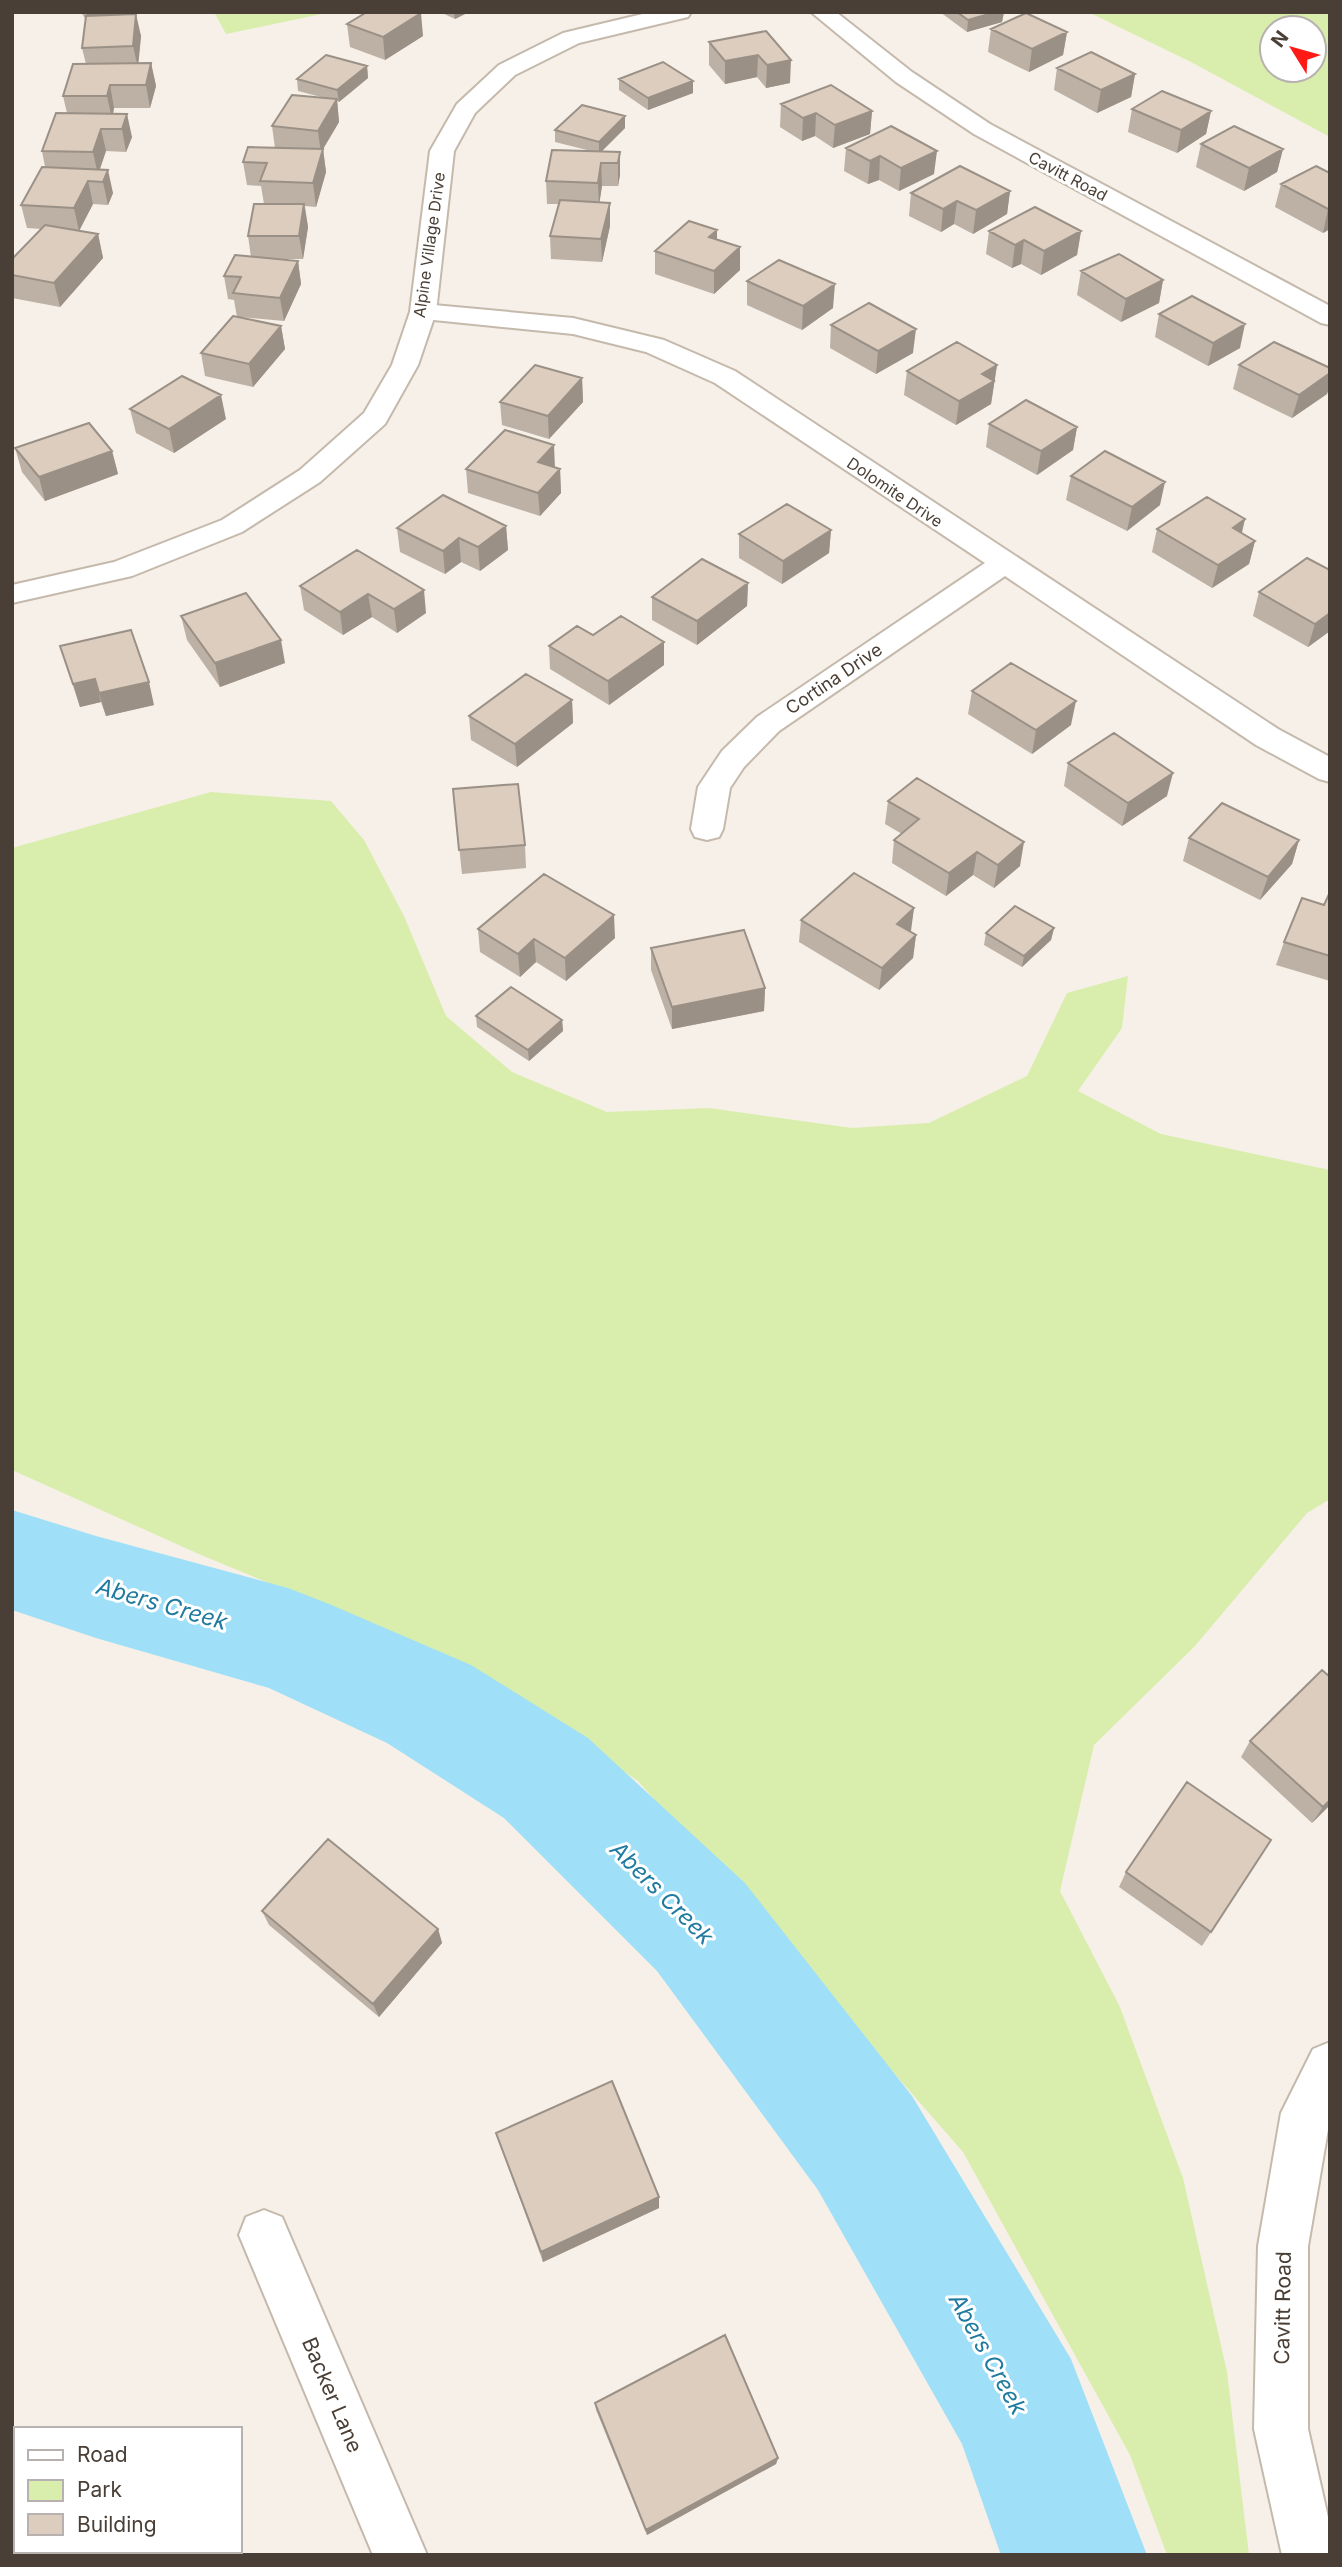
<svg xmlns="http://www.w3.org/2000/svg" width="1342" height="2567" viewBox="0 0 1342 2567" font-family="Inter,sans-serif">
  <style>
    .green { fill: #d9eead; fill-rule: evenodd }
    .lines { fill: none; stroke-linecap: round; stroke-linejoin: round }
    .river { fill: #9fdff8; fill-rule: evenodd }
    .minor-casing { stroke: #c5b9ac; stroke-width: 4 }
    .tertiary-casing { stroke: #c5b9ac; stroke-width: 4 }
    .minor { fill: #fff; fill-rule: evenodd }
    .tertiary { fill: #fff; fill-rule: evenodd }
    .wall { fill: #bdb0a4 }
    .shaded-wall { fill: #9a9086 }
    .building { fill: #dccdbf; stroke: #9a9086; stroke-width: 2 }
    .labels { text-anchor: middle; stroke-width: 6; stroke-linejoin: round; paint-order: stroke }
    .far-street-label { font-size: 16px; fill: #4a3f36; stroke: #fff }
    .street-label { font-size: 18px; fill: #4a3f36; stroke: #fff }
    .near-street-label { font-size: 21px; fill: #4a3f36; stroke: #fff }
    .near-water-label { font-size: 23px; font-style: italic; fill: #1f7a9f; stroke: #fff }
  </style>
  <rect width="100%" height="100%" fill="#f6f0e8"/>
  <path class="green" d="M214,12H331L226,34Z
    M1088,12H1330V137L1191,62ZM1272,28H1314V70H1272Z
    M211,792L331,801L364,840L404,916L446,1016L512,1072L607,1112L709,1108L852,1128L929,1123L1027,1076L1067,993L1128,976L1122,1028L1078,1091L1161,1134L1330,1170V1499L1307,1513L1195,1646L1094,1745L1060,1891L1120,2007L1183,2178L1227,2372L1249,2555H1167L1130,2455L963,2152L638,1781L461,1663L201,1555L12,1470V848Z"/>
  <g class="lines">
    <path class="river" d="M12,1510L96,1536L288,1588L329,1604L471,1665L588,1738L745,1883L912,2096L1071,2359L1147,2555H1001L962,2444L818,2190L657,1971L504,1818L387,1743L269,1688L96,1638L12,1610Z"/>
    <defs>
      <path id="minor" d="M811,12H836L912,72L990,124L1330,306V325L1321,323L974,134L896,82Z
        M423,304L573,318L664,340L735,371L1278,729L1330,757V782L1319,779L1256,745L1005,576L779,731L744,767L730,788L723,829L719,837L707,840L695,837L691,829L698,787L722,751L757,717L985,563L715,383L646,352L573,334L414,318L410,312L414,306Z
        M1330,2042V2118L1308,2246V2429L1330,2526V2555H1282L1254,2429L1258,2246L1281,2113L1313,2049Z
        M264,2210L282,2217L427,2555H373L239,2235L246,2217Z"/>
      <path id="tertiary" d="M651,12H691L688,17L579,43L515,75L475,113L454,151L436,312L418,365L385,424L320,482L242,532L132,576L12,603V585L114,562L222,520L300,470L364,413L392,365L410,312L430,151L457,104L499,65L563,33Z"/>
    </defs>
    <use href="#minor" class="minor-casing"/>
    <use href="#tertiary" class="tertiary-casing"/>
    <use href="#minor" class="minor"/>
    <use href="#tertiary" class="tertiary"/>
  </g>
  <path class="wall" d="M81,12H133L141,36L138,63H151L156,86L150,108H114L113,114L132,137L126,152L106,151L99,170L113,193L108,205L93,204L79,231L98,234L103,258L60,307L12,298V259L41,229L27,228L21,205L45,167L42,151L67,113L63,96L86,64L82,48L86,20Z
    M440,12H469L455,19Z
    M940,12H1004L1002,22L967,32Z
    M347,24L423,36L385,60L350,47Z
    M991,29L1067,32L1063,55L1029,72L988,52Z
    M766,31L790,83L766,88L757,77L725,84L709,65V42Z
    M367,66L368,78L339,102L337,101L339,122L323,149L326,172L316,207L305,206L308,227L303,259H277L298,261L301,284L284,321L239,317L281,326L285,349L253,387L205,376L201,353L237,317L234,300L228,299L224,276L251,257L248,236L264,204L261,186L247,185L243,162L275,148L272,126L325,98L298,91L297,79Z
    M1057,68L1135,74L1131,97L1097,113L1054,90Z
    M619,79L693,93L648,110L619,90Z
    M781,104L872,111L870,134L833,148L815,136L802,141L780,127Z
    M1132,109L1211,111L1206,134L1177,153L1128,132Z
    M891,126L934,174L899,191L879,180L868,184L844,171L846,148Z
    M625,128L601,152H620V175L618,186H602L599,203H610V226L602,262L551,259L550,236L559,204H547L546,181L591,151L555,142V130Z
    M1201,144L1283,149L1277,172L1244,191L1196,167Z
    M1330,173V229L1323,233L1275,207L1281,184Z
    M1010,191L1007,214L973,234L954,224L941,232L909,216L911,193Z
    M989,231H1081L1077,255L1041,275L1021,264L1012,268L986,254Z
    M717,239L740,247V270L714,294L655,274V251Z
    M1081,271L1163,280L1159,303L1121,322L1077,295Z
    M747,281L833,308L802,330L747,305Z
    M1159,314L1240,348L1208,366L1155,337Z
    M831,325L913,353L876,374L830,348Z
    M997,365L991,404L956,425L904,395L907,371Z
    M1239,365L1330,368V385L1327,394L1292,418L1233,389Z
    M582,378L583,402L549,439L502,425L500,402Z
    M130,409L226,419L174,453L136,433Z
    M989,424L1077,427L1073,450L1037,475L986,447Z
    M15,448L112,451L118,474L45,501L22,472Z
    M555,468L560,469L561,493L540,516L468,493L466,469Z
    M1071,476L1160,505L1127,531L1066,500Z
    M1245,519L1242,533L1255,541L1249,564L1212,588L1152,552L1157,529Z
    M506,526L508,550L480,571L461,562L445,574L400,552L397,528Z
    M831,530L829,553L782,584L739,558V534Z
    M357,550L426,613L397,633L372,617L343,635L304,610L300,586Z
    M1330,570V631L1308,647L1253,616L1259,592Z
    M748,583L747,606L697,645L652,620V597Z
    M181,616L285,663L220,687L187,640Z
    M593,635L664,665L609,705L550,669L549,646Z
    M60,646L154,705L106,716L101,702L80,707Z
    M972,691L1071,725L1032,754L968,714Z
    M572,700L573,723L517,767L471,740L469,716Z
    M1068,763L1167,796L1122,826L1064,786Z
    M453,789L525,845L526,868L462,874Z
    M888,801L1020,866L994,888L973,875L946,896L892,863L894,840L902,834L885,824Z
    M1189,838L1299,840L1292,864L1260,900L1183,861Z
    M1330,892V981L1276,965L1284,942L1324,905Z
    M914,908L910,932L916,935L913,958L879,990L799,942L801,920Z
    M1054,928L1051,940L1022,967L984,945L986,933Z
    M478,929L615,938L566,981L536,962L520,977L480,952Z
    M651,948L765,988L764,1011L672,1029L651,970Z
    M476,1016L562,1020L563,1031L529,1061L477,1027Z
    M1330,1677V1805L1312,1823L1241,1757L1250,1741Z
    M1271,1840L1202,1946L1119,1887L1126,1872Z
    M262,1911L438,1929L442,1943L379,2017L269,1925Z
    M496,2133L659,2208L543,2262L500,2145Z
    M595,2403L778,2458L776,2464L647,2535L596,2410Z"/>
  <path class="shaded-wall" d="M86,12H133L134,15L89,24Z
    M454,12H469L455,19Z
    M996,12H1004L1002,22L967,32L968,20Z
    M421,13L423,36L385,60L383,37Z
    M136,14L141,36L138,68L133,46Z
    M1067,32L1063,55L1029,72L1032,49Z
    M758,55L757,77L725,84V61Z
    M791,60L790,83L766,88L767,65Z
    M151,63L156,86L150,108L146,85Z
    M367,66L368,78L339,102L337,90Z
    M1135,74L1131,97L1097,113L1101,90Z
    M693,81V93L648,110V98Z
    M110,85L114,108L112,119L107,96Z
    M337,99L339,122L323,149L326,172L316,207L313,183L321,154L318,131Z
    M872,111L870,134L833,148L835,125Z
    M1211,111L1206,134L1177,153L1181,130Z
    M816,113L815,136L802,141L803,118Z
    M127,114L132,137L126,152L122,129Z
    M625,116V128L599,154V142Z
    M101,129L106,151L98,175L93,152Z
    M1283,149L1277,172L1244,191L1249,168Z
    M937,151L934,174L899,191L901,168Z
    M620,152V175L618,186V163Z
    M880,156L879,180L868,184L870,161Z
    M601,163L602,186L599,206L598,183Z
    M108,170L113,193L108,205L103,182Z
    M88,181L93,204L79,231L74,208Z
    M1010,191L1007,214L973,234L976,210Z
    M957,201L954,224L941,232L943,209Z
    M610,203V226L602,262L601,239Z
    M304,204L308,227L303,259L299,236Z
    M1328,209H1330V229L1323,233Z
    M717,230V253L709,237Z
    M1081,231L1077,255L1041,275L1044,251Z
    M98,234L103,258L60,307L54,283Z
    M1024,240L1021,264L1012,268L1015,245Z
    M740,247V270L714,294V271Z
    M298,261L301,284L284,321L280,298Z
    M1163,280L1159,303L1121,322L1126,299Z
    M835,284L833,308L802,330L803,306Z
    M1245,324L1240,348L1208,366L1213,343Z
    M281,326L285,349L253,387L249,364Z
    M916,329L913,353L876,374L878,351Z
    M997,365L991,404L956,425L959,401L982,374Z
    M1330,373V385L1327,394L1292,418L1299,395Z
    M582,378L583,402L549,439L548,416Z
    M221,395L226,419L174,453L169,429Z
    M1077,427L1073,450L1037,475L1041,451Z
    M554,445L555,469L538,462Z
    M112,451L118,474L45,501L39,477Z
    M560,469L561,493L540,516L538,493Z
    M1165,482L1160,505L1127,531L1132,507Z
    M1245,519L1239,543L1233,528Z
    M506,526L508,550L480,571L478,547Z
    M831,530L829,553L782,584L783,561Z
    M459,538L461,562L445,574L443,551Z
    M1255,541L1249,564L1212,588L1218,565Z
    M748,583L747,606L697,645V621Z
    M424,590L426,613L397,633L394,609Z
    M368,594L372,617L343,635L340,612Z
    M1330,613V631L1308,647L1315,624Z
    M281,640L285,663L220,687L215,663Z
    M664,642V665L609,705L608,681Z
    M95,679L101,702L80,707L73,684Z
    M149,682L154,705L106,716L99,693Z
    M572,700L573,723L517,767L515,744Z
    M1076,701L1071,725L1032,754L1036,730Z
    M1173,773L1167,796L1122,826L1128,803Z
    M1299,840L1292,864L1260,900L1268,877Z
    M1024,842L1020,866L994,888L998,865Z
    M977,852L973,875L946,896L949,873Z
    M914,908L911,931L894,947L897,924Z
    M614,915L615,938L566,981L565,958Z
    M1054,928L1051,940L1022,967L1024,956Z
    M916,935L913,958L879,990L882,968Z
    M534,939L536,962L520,977L518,954Z
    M765,988L764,1011L672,1029V1007Z
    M562,1020L563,1031L529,1061L528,1050Z
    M1330,1800V1805L1312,1823L1323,1807Z
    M438,1929L442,1943L379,2017L373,2004Z
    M659,2197V2208L543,2262L541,2252Z
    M778,2458L776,2464L647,2535L646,2530Z"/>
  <path class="building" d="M367,12H418L421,13L383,37L347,24Z
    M957,12H996L968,20Z
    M1026,13L1067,32L1032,49L991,29Z
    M136,14L133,46L82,48L86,16Z
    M766,31L791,60L767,65L758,55L725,61L709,42Z
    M1091,52L1135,74L1101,90L1057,68Z
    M326,55L367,66L337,90L297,79Z
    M663,62L693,81L648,98L619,79Z
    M151,63L146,85H110L107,96H63L73,64Z
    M831,85L872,111L835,125L816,113L803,118L781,104Z
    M1162,91L1211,111L1181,130L1132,109Z
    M292,95L337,99L318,131L272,126Z
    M582,105L625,116L599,142L555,130Z
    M56,113L127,114L122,129H101L93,152L42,151Z
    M891,126L937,151L901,168L880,156L870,161L846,148Z
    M1234,126L1283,149L1249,168L1201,144Z
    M248,147L323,149L313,183L260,181L267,163L243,162Z
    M552,150L620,152L618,163H601L598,183L546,181Z
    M960,166L1010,191L976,210L957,201L943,209L911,193Z
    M1316,166L1330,173V209H1328L1281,184Z
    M42,167L108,170L103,182L88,181L74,208L21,205Z
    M560,200L610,203L601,239L550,236Z
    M254,204H304L299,236H248Z
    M1035,207L1081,231L1044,251L1024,240L1015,245L989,231Z
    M689,221L717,230L709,237L740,247L714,271L655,251Z
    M45,225L98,234L54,283L12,275V259Z
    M1119,254L1163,280L1126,299L1081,271Z
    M235,255L298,261L280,298L233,293L241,277L224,276Z
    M779,260L835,284L803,306L747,281Z
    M1192,296L1245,324L1213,343L1159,314Z
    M869,303L916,329L878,351L831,325Z
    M233,316L281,326L249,364L201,353Z
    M957,342L997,365L982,374L994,381L959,401L907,371Z
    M1274,342L1330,368V373L1299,395L1239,365Z
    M535,365L582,378L548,416L500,402Z
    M182,376L221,395L169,429L130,409Z
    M1026,400L1077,427L1041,451L989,424Z
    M89,423L112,451L39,477L15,448Z
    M505,430L554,445L538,462L560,469L538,493L466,469Z
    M1105,451L1165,482L1132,507L1071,476Z
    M443,495L506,526L478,547L459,538L443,551L397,528Z
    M1207,497L1245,519L1233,528L1255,541L1218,565L1157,529Z
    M787,504L831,530L783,561L739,534Z
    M357,550L424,590L394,609L368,594L340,612L300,586Z
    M1307,558L1330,570V613L1315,624L1259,592Z
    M702,559L748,583L697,621L652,597Z
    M246,593L281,640L215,663L181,616Z
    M621,616L664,642L608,681L549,646L577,626L593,635Z
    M131,630L149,682L99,693L95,679L73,684L60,646Z
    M1011,663L1076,701L1036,730L972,691Z
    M526,674L572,700L515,744L469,716Z
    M1114,733L1173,773L1128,803L1068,763Z
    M917,778L1024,842L998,865L977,852L949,873L894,840L919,819L888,801Z
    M518,784L525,845L459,850L453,789Z
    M1222,803L1299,840L1268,877L1189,838Z
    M854,873L914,908L897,924L916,935L882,968L801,920Z
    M544,874L614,915L565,958L534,939L518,954L478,929Z
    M1330,892V956L1284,942L1302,898L1324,905Z
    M1015,906L1054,928L1024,956L986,933Z
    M744,930L765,988L672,1007L651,948Z
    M511,987L562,1020L528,1050L476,1016Z
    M1322,1670L1330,1677V1800L1323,1807L1250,1741Z
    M1187,1782L1271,1840L1211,1932L1126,1872Z
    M328,1839L438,1929L373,2004L262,1911Z
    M612,2081L659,2197L541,2252L496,2133Z
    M725,2335L778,2458L646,2530L595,2403Z"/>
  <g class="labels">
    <g class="far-street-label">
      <text transform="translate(1068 176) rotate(28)" y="6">Cavitt Road</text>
      <text transform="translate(429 245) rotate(-82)" y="6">Alpine Village Drive</text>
      <text transform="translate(895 492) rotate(34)" y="6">Dolomite Drive</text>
    </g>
    <g class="street-label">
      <text transform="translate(834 679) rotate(-34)" y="6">Cortina Drive</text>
    </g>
    <g class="near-street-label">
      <text transform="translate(1283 2308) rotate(-89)" y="7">Cavitt Road</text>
      <text transform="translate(332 2395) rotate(67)" y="7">Backer Lane</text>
    </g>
    <g class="near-water-label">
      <text transform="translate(162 1604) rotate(16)" y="8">Abers Creek</text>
      <text transform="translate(662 1893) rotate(45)" y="8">Abers Creek</text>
      <text transform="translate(988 2354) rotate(61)" y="8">Abers Creek</text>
    </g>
  </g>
  <rect width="1342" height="2567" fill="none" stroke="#4a3f36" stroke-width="28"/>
  <rect x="14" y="2427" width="228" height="126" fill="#ffffff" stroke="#b7b2af" stroke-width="2"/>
  <rect x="28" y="2450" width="35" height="10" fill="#ffffff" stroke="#b7b2af" stroke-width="2"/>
  <text x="77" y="2462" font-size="21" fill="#4a3f36">Road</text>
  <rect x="28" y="2480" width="35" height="21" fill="#d9eead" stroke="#b7b2af" stroke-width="2"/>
  <text x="77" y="2497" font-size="21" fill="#4a3f36">Park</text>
  <rect x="28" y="2514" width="35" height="21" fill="#dccdbf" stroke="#b7b2af" stroke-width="2"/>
  <text x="77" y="2532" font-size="21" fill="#4a3f36">Building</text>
  <g transform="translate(1293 49) rotate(307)"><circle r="33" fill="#ffffff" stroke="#b7b2af" stroke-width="2"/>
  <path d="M0-5L12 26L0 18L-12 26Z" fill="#ff1a16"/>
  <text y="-10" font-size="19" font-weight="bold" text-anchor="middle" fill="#4a3f36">N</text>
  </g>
</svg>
